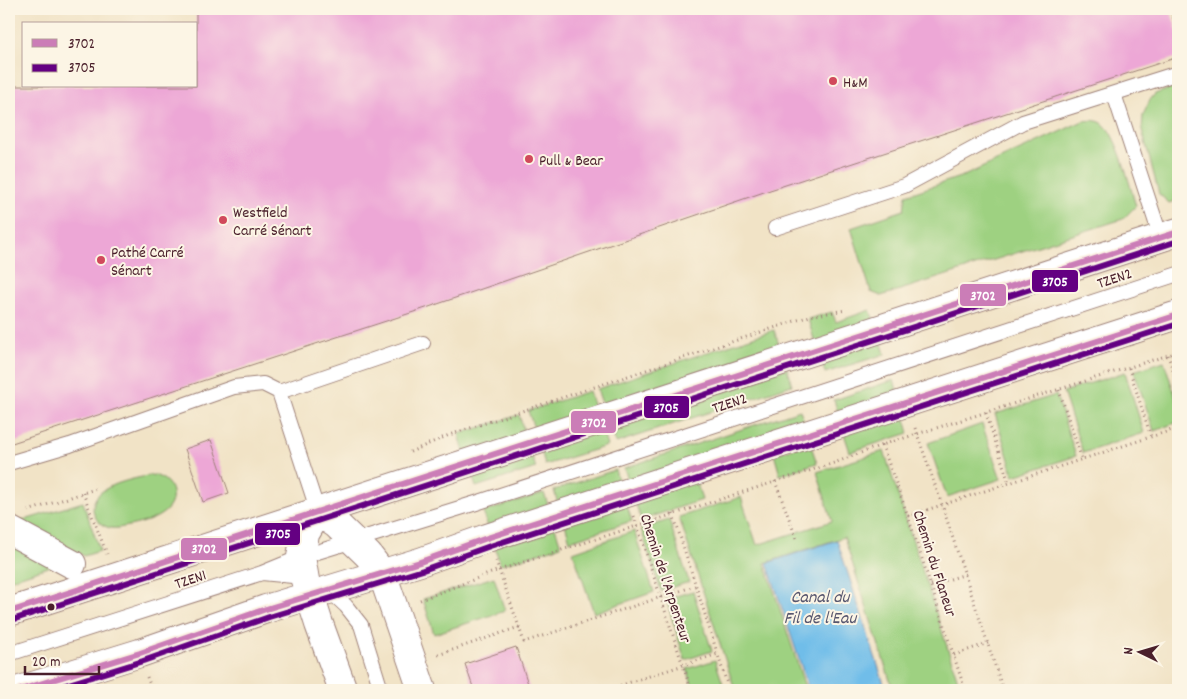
<svg xmlns="http://www.w3.org/2000/svg" width="1187" height="699" viewBox="0 0 1187 699" font-family="Dekko,sans-serif">
  <style>
    .green { fill: #9ed181; stroke: #747856 }
    .water { fill: #6fbde9; stroke: #5c6e8a }
    .building { fill: #eda7d6 }
    .lines { fill: none; stroke-linecap: round; stroke-linejoin: round }
    .lane-casing { stroke: #9e8178; stroke-width: 16 }
    .street-casing { stroke: #9e8178; stroke-width: 30 }
    .path { stroke: #9e8178; stroke-width: 3; stroke-dasharray: 1 4; stroke-linecap: butt }
    .lane { stroke: #fff; stroke-width: 14 }
    .street { stroke: #fff; stroke-width: 28 }
    .bus-1-casing { stroke: #fcf5e5; stroke-width: 10 }
    .bus-2-casing { stroke: #fcf5e5; stroke-width: 10 }
    .bus-1 { stroke: #cb7db7; stroke-width: 6 }
    .bus-2 { stroke: #640082; stroke-width: 6 }
    .poi-dot { fill: #d1495b; stroke: #fcf5e5; stroke-width: 2 }
    .bus-dot { fill: #4a1f2b; stroke: #fcf5e5; stroke-width: 2 }
    .labels { text-anchor: middle; stroke-width: 4; stroke-linejoin: round; paint-order: stroke }
    .poi-label { font-size: 16px; fill: #4a1f2b; stroke: #fcf5e5; text-anchor: start }
    .street-label { font-size: 16px; fill: #4a1f2b; stroke: #fcf5e5 }
    .water-label { font-size: 18px; font-style: italic; fill: #57566e; stroke: #fcf5e5 }
    .line-badge { stroke: #fcf5e5; stroke-width: 2 }
    .badge-label { font-size: 14px; text-anchor: middle; font-weight: bold; fill: #fff }
  </style>
  <rect width="100%" height="100%" fill="#fcf5e5"/>
  <filter id="ink" filterUnits="userSpaceOnUse"><feTurbulence type="fractalNoise" baseFrequency=".02" numOctaves="2"/><feDisplacementMap in="SourceGraphic" scale="10" xChannelSelector="R" yChannelSelector="G"/><feConvolveMatrix kernelMatrix="1 2 1 2 8 2 1 2 1" color-interpolation-filters="sRGB"/></filter>
  <filter id="wash" filterUnits="userSpaceOnUse"><feTurbulence type="fractalNoise" baseFrequency=".0096" numOctaves="4" result="noise"/><feDisplacementMap in="SourceGraphic" scale="20" xChannelSelector="R" yChannelSelector="G"/><feGaussianBlur stdDeviation="1.12" result="paint"/><feColorMatrix in="noise" values="0 0 0 0 0 0 0 0 0 0 0 0 0 0 0 0 0 1.4 0 .05"/><feComposite in="paint" operator="in"/></filter>
  <g filter="url(#wash)">
    <rect width="100%" height="100%" fill="#f1e3c6"/>
    <path class="green" d="M1178,86V200L1169,203L1159,194L1142,130L1143,115L1150,100L1155,94Z
      M1083,121C1090,120 1097,120 1102,123C1118,134 1130,187 1136,206L1123,219L881,296L871,292L851,228L904,210L906,195L966,175Z
      M870,310L875,324L815,343L808,319L832,312L836,322Z
      M774,330L782,354L605,412L597,389Z
      M880,337L885,354L825,373L820,357Z
      M1164,361L1178,404V422L1154,431L1134,371Z
      M787,368L792,385L616,443L610,425Z
      M1125,372L1144,433L1083,453L1063,392Z
      M894,380L899,397L839,416L834,400Z
      M589,391L596,414L536,434L528,411Z
      M1056,395L1076,456L1014,476L995,414Z
      M800,410L806,427L630,485L624,468Z
      M903,412L909,433L850,452L843,431Z
      M519,415L526,437L465,456L459,434Z
      M982,424L1001,479L947,497L928,443Z
      M601,427L607,446L545,465L540,447Z
      M810,443L817,463L780,475L774,454Z
      M530,450L536,468L476,487L470,469Z
      M884,451L961,690H893L844,537L765,563L806,690H735L679,517L741,497L757,545L832,521L817,472Z
      M615,470L621,488L559,508L554,490Z
      M154,475C163,478 170,482 172,492C177,518 136,525 118,528C98,531 84,508 100,493C111,483 139,477 154,475Z
      M695,477L702,500L641,520L634,498Z
      M544,493L550,511L489,530L483,512Z
      M625,500L632,521L570,541L564,521Z
      M83,502L100,551L84,556L18,522Z
      M669,520L689,582L661,591L641,529Z
      M554,524L561,546L500,565L494,543Z
      M634,531L654,592L594,613L573,552Z
      M9,540L57,564L9,580Z
      M494,577L505,611L434,634L423,599Z
      M693,591L712,651L685,660L666,599Z
      M715,660L725,690H694L687,669Z"/>
    <path class="water" d="M837,540L886,690H809L767,563Z"/>
    <g id="blocks">
      <path class="building" d="M196,9H1170L1178,34V57L764,192L426,308L9,444V86H196Z
        M211,440L229,493L203,502L185,449Z
        M516,647L530,690H474L465,664Z"/>
    </g>
  </g>
  <g filter="url(#ink)">
    <use href="#blocks" fill-opacity="0" stroke="#9e8178" stroke-width="1"/>
    <g class="lines">
      <defs>
        <path id="lane" d="M1114,94L1161,238
          M775,228L904,186L1023,122L1178,73
          M279,392L318,512
          M9,463L70,445L234,387L263,384L279,392L423,343
          M262,573L301,557L476,503L1178,274
          M9,654L262,573L293,576L317,585L332,593L346,606L361,625L381,690"/>
        <path id="street" d="M318,512L336,524L368,555L382,573L422,690
          M318,512L305,534L301,557L305,580L319,624L343,690
          M9,530L72,564
          M9,612L1178,232
          M20,690L140,653L266,609L420,562L487,538L1178,315"/>
      </defs>
      <use href="#lane" class="lane-casing"/>
      <use href="#street" class="street-casing"/>
      <path class="path" d="M1168,355L1178,387
        M1129,368L1151,437
        M1059,390L1082,460
        M986,413L1009,483
        M915,428L942,505L1003,690
        M882,445L908,516L965,690
        M410,452L449,435L810,316L846,310
        M775,481L797,540
        M83,493L107,554
        M28,511L95,489
        M673,514L729,690
        M634,516L691,690
        M908,516L1178,428
        M931,585L966,574
        M420,600L499,570L834,463L882,445L1178,352
        M519,627L524,642L695,586
        M438,655L519,627L496,561
        M954,655L988,643
        M147,677L152,690
        M304,690L316,688
        M606,690L718,654"/>
      <use href="#lane" class="lane"/>
      <use href="#street" class="street"/>
      <defs>
        <path id="bus-1" d="M9,612L1178,232
          M20,690L140,653L266,609L420,562L487,538L1178,315"/>
        <path id="bus-2" d="M12,620L1178,241
          M49,690L143,661L269,617L423,570L490,546L1178,324"/>
      </defs>
      <use href="#bus-1" class="bus-1-casing"/>
      <use href="#bus-2" class="bus-2-casing"/>
      <use href="#bus-1" class="bus-1"/>
      <use href="#bus-2" class="bus-2"/>
    </g>
  </g>
  <g class="poi-dot">
    <circle cx="833" cy="81" r="5"/>
    <circle cx="529" cy="159" r="5"/>
    <circle cx="223" cy="220" r="5"/>
    <circle cx="101" cy="260" r="5"/>
  </g>
  <circle class="bus-dot" cx="51" cy="607" r="4.5"/>
  <g class="labels">
    <g class="poi-label">
      <text x="843" y="87">H&amp;M</text>
      <text x="539" y="165">Pull &amp; Bear</text>
      <text x="233" y="217">Westfield<tspan x="233" dy="18">Carré Sénart</tspan></text>
      <text x="111" y="257">Pathé Carré<tspan x="111" dy="18">Sénart</tspan></text>
    </g>
    <g class="street-label">
      <text transform="translate(1114 277) rotate(-18)" y="6">TZEN2</text>
      <text transform="translate(729 402) rotate(-18)" y="6">TZEN2</text>
      <text transform="translate(936 563) rotate(72)" y="6">Chemin du Flaneur</text>
      <text transform="translate(190 578) rotate(-18)" y="6">TZEN1</text>
      <text transform="translate(667 578) rotate(72)" y="6">Chemin de l'Arpenteur</text>
    </g>
    <g class="water-label">
      <text x="820" y="602">Canal du<tspan x="820" dy="21">Fil de l'Eau</tspan></text>
    </g>
  </g>
  <g class="line-badge">
    <rect x="1031" y="269" width="48" height="24" rx="5" fill="#640082"/>
    <rect x="959" y="283" width="48" height="24" rx="5" fill="#cb7db7"/>
    <rect x="643" y="395" width="47" height="24" rx="5" fill="#640082"/>
    <rect x="570" y="410" width="47" height="24" rx="5" fill="#cb7db7"/>
    <rect x="254" y="522" width="47" height="24" rx="5" fill="#640082"/>
    <rect x="180" y="537" width="48" height="24" rx="5" fill="#cb7db7"/>
  </g>
  <g class="badge-label">
    <text x="1055" y="286">3705</text>
    <text x="983" y="300">3702</text>
    <text x="666" y="412">3705</text>
    <text x="594" y="427">3702</text>
    <text x="278" y="538">3705</text>
    <text x="204" y="553">3702</text>
  </g>
  <rect width="1187" height="699" fill="none" stroke="#fcf5e5" stroke-width="30"/>
  <rect x="22" y="22" width="175" height="65" fill="#fcf5e5" stroke="#b59f9b"/>
  <rect x="32" y="39" width="25" height="8" fill="#cb7db7" stroke="#b59f9b"/>
  <text x="68" y="48" font-size="15" fill="#4a1f2b">3702</text>
  <rect x="32" y="64" width="25" height="8" fill="#640082" stroke="#b59f9b"/>
  <text x="68" y="72" font-size="15" fill="#4a1f2b">3705</text>
  <g transform="translate(1140 652) rotate(275)" stroke="#fcf5e5" stroke-width="4" paint-order="stroke">
  <path d="M0-4L9 19L0 12L-9 19Z" fill="#4a1f2b"/>
  <text y="-8" font-size="14" font-weight="bold" text-anchor="middle" fill="#4a1f2b">N</text>
  </g>
  <path d="M25 666v8h74v-8" fill="none" stroke="#4a1f2b" stroke-width="2.5"/>
  <text x="32" y="666" font-size="15" fill="#4a1f2b" stroke="#fcf5e5" stroke-width="4" paint-order="stroke">20 m</text>
</svg>
